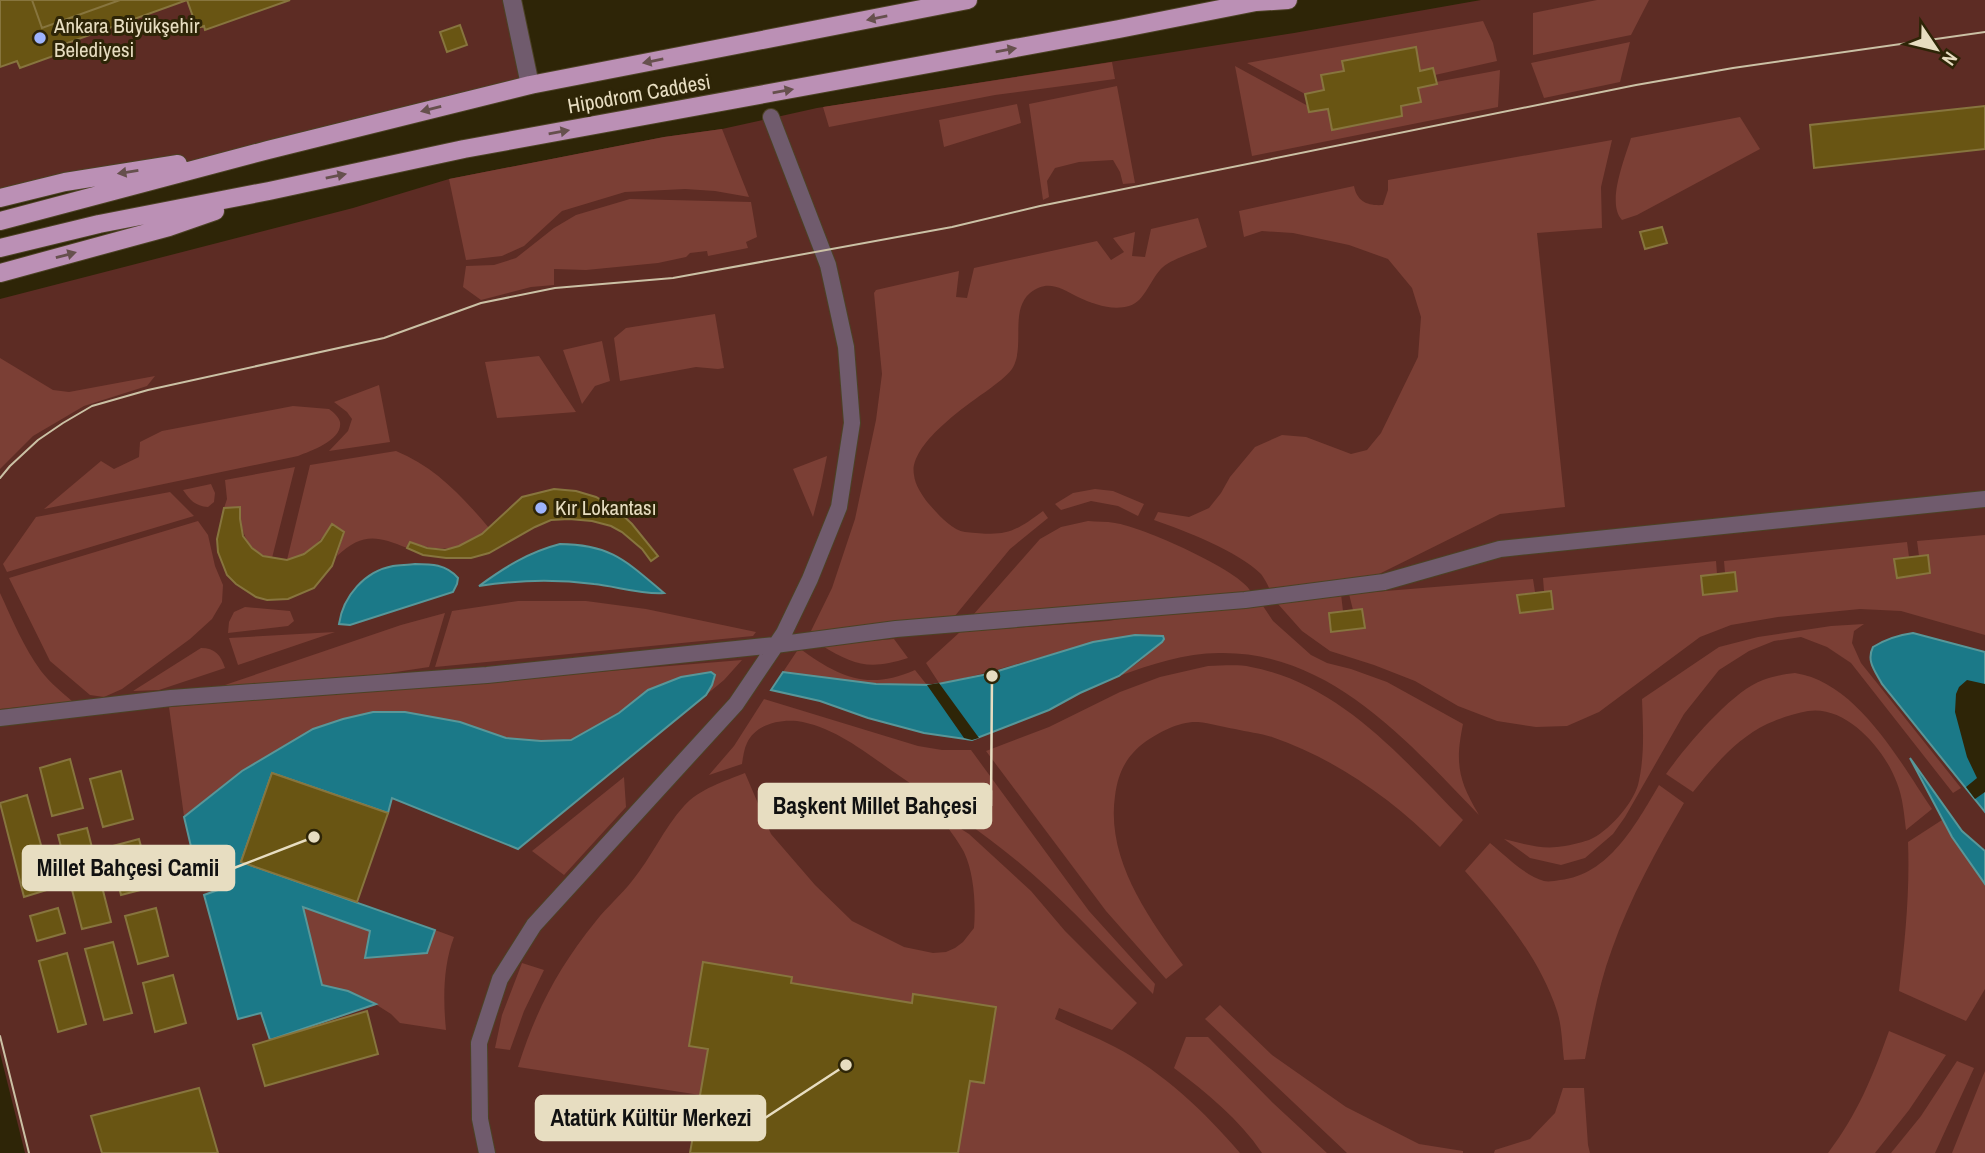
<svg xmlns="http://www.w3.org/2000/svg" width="1985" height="1153" viewBox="0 0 1985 1153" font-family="'Archivo Narrow',sans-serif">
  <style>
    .green { fill: #5d2c24 }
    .forest { fill: #7b3f35 }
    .water { fill: #1b7988; stroke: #589799; stroke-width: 2 }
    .pier { fill: #2e2507 }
    .building { fill: #695513; stroke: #87753e; stroke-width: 2 }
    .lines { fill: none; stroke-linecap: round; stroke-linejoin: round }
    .pedestrian-casing { stroke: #4c4225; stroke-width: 18 }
    .minor-casing { stroke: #4c4225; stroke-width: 20 }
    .primary-casing { stroke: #4c4225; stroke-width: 20 }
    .pedestrian { stroke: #705b6d; stroke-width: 16 }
    .minor { stroke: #705b6d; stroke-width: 18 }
    .primary { stroke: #bb90b5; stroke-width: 18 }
    .tram { stroke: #cbc1a5; stroke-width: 2 }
    .oneway { fill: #66504d }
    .poi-dot { fill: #9eb4fd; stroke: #2e2507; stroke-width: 2.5 }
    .labels { text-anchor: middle; stroke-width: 6; stroke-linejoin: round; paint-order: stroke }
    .poi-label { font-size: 21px; fill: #e7ddc1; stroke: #2e2507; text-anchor: start }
    .street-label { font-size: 21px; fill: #e7ddc1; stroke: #2e2507 }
    .leader { fill: none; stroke: #e7ddc1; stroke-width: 2.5 }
    .callout-dot { fill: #e7ddc1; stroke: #2e2507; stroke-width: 2.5 }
    .callout { fill: #e7ddc1; stroke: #e7ddc1; stroke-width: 2.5 }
    .callout-label { font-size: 23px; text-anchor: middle; font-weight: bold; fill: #111 }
  </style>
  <rect width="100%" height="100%" fill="#2e2507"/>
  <path class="green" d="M0,0H512L530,85L268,150L0,198Z
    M1481,0H1985V1153H25L0,1053V299L353,208L449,179L664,137L722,129L817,108L1294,33Z"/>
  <path class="forest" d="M1597,0H1649L1631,35L1533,55V13Z
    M1483,21L1493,43L1497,61L1435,75L1433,68L1420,71L1415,47L1342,61L1344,71L1324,90L1305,94L1247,63Z
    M1630,42L1620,82L1544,98L1531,63Z
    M1112,62L1115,79L995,95L829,127L823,107Z
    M1235,66L1308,106L1309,112L1328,109L1332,130L1402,116L1401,106L1421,102L1418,88L1436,84V82L1500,70L1498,107L1252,156Z
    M1117,86L1135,183L1123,184L1120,172L1113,160L1079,162L1055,168L1047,181L1049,197L1043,200L1029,104Z
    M1017,104L1021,123L944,147L939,120Z
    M1740,117L1760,149L1637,215L1622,220C1606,203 1625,158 1631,138Z
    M722,129L749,197L715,191L685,189L625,192L562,211L524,246L502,256L466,260L449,179L664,137Z
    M1612,140L1601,187L1602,228L1537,233L1565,507L1500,514L1373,577L1269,588C1267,583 1264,578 1261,574C1238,551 1185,531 1154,520L1158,512L1189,517L1209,508L1221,493L1230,477L1255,447L1282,435L1306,437L1351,454L1367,450L1381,433L1418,357L1421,317L1412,288L1388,259L1349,245L1293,233L1262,231L1244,237L1239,211L1354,186C1357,202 1368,206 1383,205L1388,190V180Z
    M630,199L751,202L757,237L746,242L748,248L708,256L707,251L690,253L686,257L658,263L586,270L554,269V285L531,287L481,300L463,287L466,266L494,265L516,258L554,228L576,215Z
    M1198,218L1207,247C1195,252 1172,259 1163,267C1151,277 1145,302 1129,306C1112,311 1093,304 1078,297C1061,288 1047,279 1030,293C1009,311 1026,347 1012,369C1006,377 996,384 988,390C967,405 908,445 914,475C915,485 922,495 928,503C937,513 951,530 965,532C1004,536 1011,535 1043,511L1048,518L1010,549L954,617L810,633L832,588L855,519L876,420L882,374L874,293L876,290L959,271L956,297L967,298L974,268L1097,241L1111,260L1124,252L1113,238L1135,232L1132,256L1145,257L1151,229Z
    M715,314L724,368L718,369L696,367L620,381L614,338L626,328Z
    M602,341L610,381L595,386L582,404L563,350Z
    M539,356L576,412L497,418L485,362Z
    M0,358L53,390L69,392L155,376L147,386L84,406L33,436L0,469Z
    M379,385L390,442L329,451L348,431L352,419L347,412L334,402Z
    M293,406L329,409C333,412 339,417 340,422C343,440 311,451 298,456L44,509L101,461L114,469L139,457L140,442L162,431Z
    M396,451C435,467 462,496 489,528C464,551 441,553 410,542L407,548C376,535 362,533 337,556L344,532L332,524C318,545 311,552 287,560L310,465Z
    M827,456L821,486L813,517L793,469Z
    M295,467L272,558C246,552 240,530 240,507L224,508L227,499L225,480Z
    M211,484L215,493L214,502L208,507C195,506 190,500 183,490Z
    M1095,489L1113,491L1144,504L1138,516L1118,506L1091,501L1061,510L1055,504L1073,493Z
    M170,492L194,516L7,572L3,564L36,517Z
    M198,521L208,535L215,566L223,585L222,602L212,619L190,639L122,689L104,697L90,695L50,661L9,578Z
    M1088,521C1097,522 1106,521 1115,523C1140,526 1242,571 1251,592L1111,605L973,615L1040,539L1061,527Z
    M1985,535V635L1901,611L1860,609L1778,617L1731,625L1700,637L1599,712L1567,726L1536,727L1497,721L1458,706L1415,681L1374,665L1330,651L1302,631L1278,604L1341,594L1343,611L1329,614L1331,632L1364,628L1362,610H1353L1349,594L1533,579L1535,592L1518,595L1520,613L1553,609L1551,591H1544L1543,578L1716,561L1717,574L1725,573L1724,561L1907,542L1909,557L1894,559L1897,578L1930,573L1928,555L1919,556L1917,541Z
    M0,593C12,619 24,648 41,671C50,683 62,692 73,702L0,709Z
    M518,601H586L646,609L756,632L753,636L435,667L452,611Z
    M1263,606L1273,621L1311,655L1327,663L1351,669L1387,682L1463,724C1455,763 1458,780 1479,815C1409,743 1332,653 1223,653C1188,652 1152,664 1119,676L1143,659L1154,635C1080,638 1012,671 939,683L926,663L960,632L1108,621L1163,612Z
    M245,607L290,611L294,621L288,626L228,633L229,622L234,612Z
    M445,613L429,667L336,681L219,687L401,625Z
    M1864,624L1854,631L1852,643L1861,663L1961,788L1953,793L1851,663L1827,647L1801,637L1774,641L1749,651L1719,670L1684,714L1625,817L1613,834L1585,858L1561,865L1530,858L1504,839C1521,843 1539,849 1557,847C1567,846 1580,843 1589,840C1608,832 1632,805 1638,785C1645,756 1643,728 1642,699L1719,647L1758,637L1831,626Z
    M335,632L238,665L229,638Z
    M894,639L908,658C870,670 855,666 821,645Z
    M201,648C215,648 221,655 225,668L159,690L133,691Z
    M799,648C839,677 867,691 915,670L927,685H876L783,672Z
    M742,660L724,680L706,695L712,685L711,672L681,677L648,690L619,713L571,740L541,741L506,738L460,722L242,771L184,816L169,707Z
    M1208,666C1222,666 1237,664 1251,667C1340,684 1402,758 1463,820L1440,847C1392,799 1336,759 1272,737C1260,733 1247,732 1235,729C1223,727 1210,723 1198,722C1180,721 1159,732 1145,742C1126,756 1118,773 1115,796C1106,859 1148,917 1183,965L1166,979L1106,911L986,751L1049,727L1120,692L1160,677Z
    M1795,673C1857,682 1900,762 1932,809L1906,830C1904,814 1903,798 1897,783C1885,750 1847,705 1808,711C1795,713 1778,719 1767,724C1736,739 1714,766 1693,792L1666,774C1686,746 1732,691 1763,680C1774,676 1785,674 1795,673Z
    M764,699L918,746L942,750H971L1089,911L1155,984L1153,994C1118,959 1085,922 1048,888C1004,847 954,813 904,779C871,757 837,727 797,721C778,719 755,725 747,743C744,749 743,757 742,764L709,775L734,746Z
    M745,773L771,834L815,885L852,921L904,947L933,953L946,952L955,948L963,942L974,928C976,905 974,873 964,852C957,839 947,827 939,815L969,834L1031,891L1065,931L1137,1003L1112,1030L1059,1008L1055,1019C1075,1029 1096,1037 1115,1047C1163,1072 1205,1112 1240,1153H958L970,1081L984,1082L996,1007L914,994L912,1003L791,983L792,977L704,962L689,1045L708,1049L700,1095L518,1067C536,1010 558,968 596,921C607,907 621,895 632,881C651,858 664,828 684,806C699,789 725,781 745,773Z
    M624,777L626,807L564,875L532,851Z
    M1659,785L1684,803C1657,849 1630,898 1612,949C1599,984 1592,1022 1585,1059L1564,1060C1562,1044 1562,1026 1557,1011C1539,957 1502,913 1465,871L1490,843C1506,856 1524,875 1544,881C1548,882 1555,881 1560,880C1609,875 1636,824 1659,785Z
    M1942,820L1952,837L1985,884V989L1966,1021L1899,991C1905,941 1910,892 1908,842Z
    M302,906L371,931L365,957L427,953L435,930L454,937C443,966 443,999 446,1030L400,1023L391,1014L369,1000L348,991L322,985Z
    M522,963L544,970L524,1011L510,1050L495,1048L502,1015Z
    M1220,1005L1272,1055L1346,1107L1419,1144L1463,1151V1153H1347L1205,1019Z
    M1889,1031L1946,1055L1909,1110L1875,1153H1828C1857,1115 1873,1076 1889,1031Z
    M1186,1037H1208L1273,1103L1327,1153H1262C1239,1119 1207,1093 1174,1068Z
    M1957,1061L1974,1068L1935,1153H1891L1921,1116Z
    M1985,1071V1153H1952L1982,1078Z
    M1563,1088H1584L1588,1145L1590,1153H1494L1495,1150L1530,1139L1555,1113Z"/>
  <path class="water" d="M560,544C611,544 627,562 664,593C643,595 615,586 594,584C555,579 517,580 479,586C505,567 529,552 560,544Z
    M415,564C431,564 446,564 458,578L457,584L453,592L350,625L339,624C343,596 365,571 393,566C400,565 408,565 415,564Z
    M1913,633L1985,652V812L1882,684C1875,671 1866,661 1873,647C1886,639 1898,635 1913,633Z
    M1135,635L1163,636L1164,639L1162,642L1119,676L1080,693L1049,710L972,740L924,733L868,718L820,701L771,690L783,672L876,684L933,685L988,674L1093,642Z
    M711,672L715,675L712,685L706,695L518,849L392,798L388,813L272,773L241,862L435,930L427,953L365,958L370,931L303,907L322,985L348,991L376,1004L270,1040L261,1013L238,1019L204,895L229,886L223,863L197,872L184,817L242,771L313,729L343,719L373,712H405L460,722L506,738L541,741L571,740L619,713L648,690L681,677Z
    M1910,758L1962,831L1985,851V884L1952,837Z"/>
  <path class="pier" d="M1967,680L1985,684V792L1975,799L1966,787L1977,778L1967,757L1955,712L1956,694L1959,687Z
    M939,683L979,738L972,740L964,738L927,685Z"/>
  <path class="building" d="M0,0H290L205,30L204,26L197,28L187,0L56,47L59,54L20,68L17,61L0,67Z
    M32,0H120L42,28Z
    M460,25L467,45L447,52L440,32Z
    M1416,47L1420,71L1433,68L1437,84L1418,88L1421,102L1401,106L1402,116L1332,130L1328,109L1309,112L1305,94L1324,90L1321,75L1344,71L1342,61Z
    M1985,106V149L1814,168L1810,125Z
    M1662,227L1667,243L1645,249L1640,232Z
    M554,489L576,491L596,497L616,509L632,524L658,556L651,561L642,549L622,532L611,526L592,521L569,519L551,520L535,527L489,553L471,558H446L423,555L407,548L410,542L427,548L445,550L459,546L482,534L522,497Z
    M240,507V519L243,536L252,548L263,556L287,560L304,554L321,541L332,524L344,532L332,566L314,588L288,599L267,600L256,597L236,584L227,575L218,552L217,539L224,508Z
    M1928,555L1930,573L1897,578L1894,559Z
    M1735,572L1737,591L1703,595L1701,576Z
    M1551,591L1553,609L1520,613L1517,595Z
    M1362,609L1365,628L1331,632L1329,613Z
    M70,759L83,808L52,816L40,768Z
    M121,771L133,819L103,827L90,779Z
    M272,773L388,813L357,902L241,862Z
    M27,795L53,888L24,897L0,803Z
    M87,828L111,922L82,929L58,835Z
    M139,839L152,887L121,895L109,847Z
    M58,908L65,933L37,941L30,916Z
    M156,908L168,956L138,964L125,916Z
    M113,942L132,1013L104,1020L85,949Z
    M67,953L86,1024L58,1032L39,961Z
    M703,962L792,977L791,983L912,1003L913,994L996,1007L984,1083L970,1081L958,1153H690L708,1049L689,1046Z
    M173,975L186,1023L155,1032L143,983Z
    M367,1011L378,1054L265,1086L253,1045Z
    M199,1088L218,1153H102L91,1116Z"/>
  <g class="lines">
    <defs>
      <path id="pedestrian" d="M0,718L171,698L487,675L775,645L896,629L1245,600L1384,582L1500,549L1985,499
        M487,1153L480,1119L479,1043L500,979L534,925L736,704L784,633L810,579L839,507L852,423L846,347L828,265L771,117"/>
      <path id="minor" d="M512,0L530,85"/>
      <path id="primary" d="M0,198L65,182L178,164
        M0,221L268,150L530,85L968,0
        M0,248L99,224L269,191L464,149L1119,29L1256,2L1288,0
        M0,273L169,227L215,211"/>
    </defs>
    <use href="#pedestrian" class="pedestrian-casing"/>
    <use href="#minor" class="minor-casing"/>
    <use href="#primary" class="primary-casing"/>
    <use href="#pedestrian" class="pedestrian"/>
    <use href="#minor" class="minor"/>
    <use href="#primary" class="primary"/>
    <path class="tram" d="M0,478L10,466L38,440L63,423L92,406L148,390L384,338L481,303L555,288L673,278L952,227L1040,206L1636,85L1733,68L1985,32
      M0,1036L29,1153"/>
  </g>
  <defs><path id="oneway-solid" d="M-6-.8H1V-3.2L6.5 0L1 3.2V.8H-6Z" transform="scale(1.75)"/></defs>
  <g class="oneway">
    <use href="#oneway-solid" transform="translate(877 18) rotate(169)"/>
    <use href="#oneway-solid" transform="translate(1006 50) rotate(-10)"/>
    <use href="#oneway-solid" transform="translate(653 61) rotate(169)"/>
    <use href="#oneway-solid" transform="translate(783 91) rotate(-10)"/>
    <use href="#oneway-solid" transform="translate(431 109) rotate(166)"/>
    <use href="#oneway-solid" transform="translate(559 132) rotate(-10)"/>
    <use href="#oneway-solid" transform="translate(128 172) rotate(171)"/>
    <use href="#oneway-solid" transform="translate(336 176) rotate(-12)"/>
    <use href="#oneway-solid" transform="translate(66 255) rotate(-15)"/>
  </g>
  <g class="poi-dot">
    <circle cx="40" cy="38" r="7"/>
    <circle cx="541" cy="508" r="7"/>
  </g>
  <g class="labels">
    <g class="poi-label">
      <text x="54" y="33">Ankara Büyükşehir<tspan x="54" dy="24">Belediyesi</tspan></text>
      <text x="555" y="515">Kır Lokantası</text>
    </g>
    <g class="street-label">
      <text transform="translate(639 94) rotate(-10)" y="7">Hipodrom Caddesi</text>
    </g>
  </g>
  <path class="leader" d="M992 676L991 806M314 837L234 868M846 1065L765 1118"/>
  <g class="callout-dot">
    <circle cx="992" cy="676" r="7"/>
    <circle cx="314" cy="837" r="7"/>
    <circle cx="846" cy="1065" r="7"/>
  </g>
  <g class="callout">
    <rect x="759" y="784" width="232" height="44" rx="7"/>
    <rect x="23" y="846" width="211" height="44" rx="7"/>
    <rect x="536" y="1096" width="229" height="44" rx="7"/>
  </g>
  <g class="callout-label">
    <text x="875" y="814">Başkent Millet Bahçesi</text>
    <text x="128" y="876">Millet Bahçesi Camii</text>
    <text x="651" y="1126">Atatürk Kültür Merkezi</text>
  </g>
  <g transform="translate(1936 49) rotate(125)" stroke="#2e2507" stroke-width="5" paint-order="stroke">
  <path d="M0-5L12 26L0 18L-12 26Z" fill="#e7ddc1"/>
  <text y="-10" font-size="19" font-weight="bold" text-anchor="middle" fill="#e7ddc1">N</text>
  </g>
</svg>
